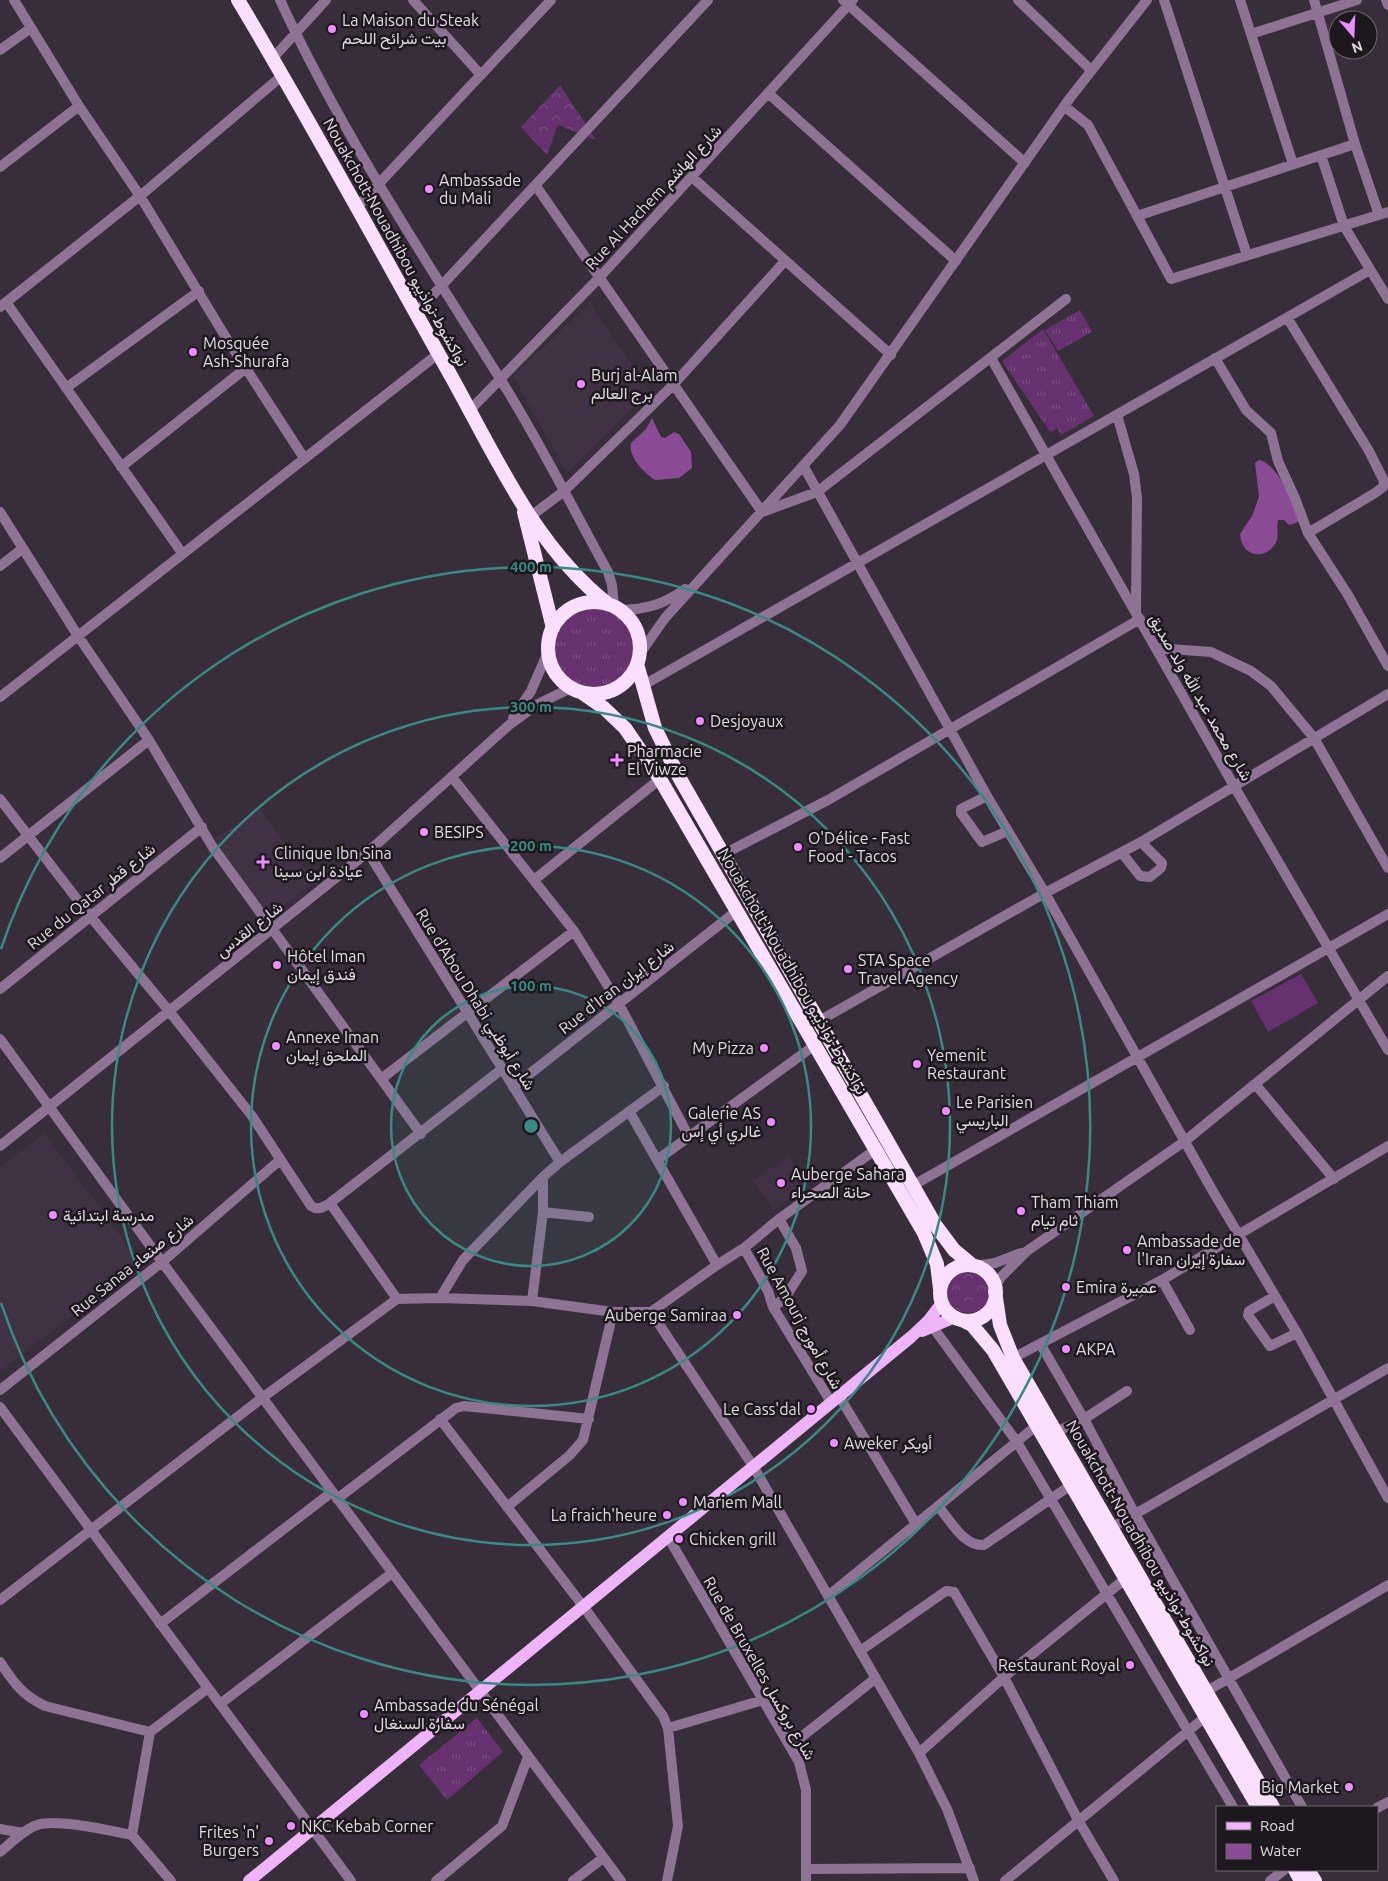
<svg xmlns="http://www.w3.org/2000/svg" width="1388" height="1881" viewBox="0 0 1388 1881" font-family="Ubuntu,Vazirmatn,sans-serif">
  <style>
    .built { fill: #413144 }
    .grass { fill: url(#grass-tufts) }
    .forest { fill: url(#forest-crowns) }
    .garden { fill: #65316e }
    .water { fill: #894b94 }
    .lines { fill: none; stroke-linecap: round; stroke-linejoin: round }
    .minor { stroke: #8f7394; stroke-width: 10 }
    .major { stroke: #edb4f7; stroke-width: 12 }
    .highway { stroke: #fadfff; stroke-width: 14 }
    .ring { fill: none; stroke: #398a85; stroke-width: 2.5 }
    .poi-dot { fill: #eb8dfc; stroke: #1d181d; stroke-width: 2 }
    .labels { text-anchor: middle; stroke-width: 5; stroke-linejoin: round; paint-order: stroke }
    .poi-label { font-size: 16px; fill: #e1dae3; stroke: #1d181d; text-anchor: start }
    .street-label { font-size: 16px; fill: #e1dae3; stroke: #1d181d }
    .centre { fill: #398a85; stroke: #1d181d; stroke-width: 2.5 }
    .ring-label { font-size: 15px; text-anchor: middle; font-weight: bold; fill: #398a85; stroke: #1d181d; stroke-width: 5; stroke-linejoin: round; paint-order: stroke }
  </style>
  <defs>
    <pattern id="grass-tufts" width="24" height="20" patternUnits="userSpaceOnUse" patternTransform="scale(1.25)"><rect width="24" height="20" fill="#65316e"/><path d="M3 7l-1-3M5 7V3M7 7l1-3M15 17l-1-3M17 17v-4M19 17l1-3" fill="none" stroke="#7b4e83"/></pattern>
    <pattern id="forest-crowns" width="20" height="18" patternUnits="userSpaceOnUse" patternTransform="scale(1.25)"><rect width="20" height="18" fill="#65316e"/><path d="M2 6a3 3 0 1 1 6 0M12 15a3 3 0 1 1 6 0" fill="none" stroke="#7b4e83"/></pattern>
  </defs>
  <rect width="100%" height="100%" fill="#382d3a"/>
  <path class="built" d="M590,303L650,391L567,474L513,376Z
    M259,807L314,883L268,917L212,841Z
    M44,1133L141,1263L0,1371V1168Z
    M789,1157L809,1187L773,1210L753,1180Z"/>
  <path class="grass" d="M1080,310L1092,332L1058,351L1045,330Z
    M1043,329L1094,416L1061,435L1057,428L1050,432L1002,361Z
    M550 649a42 42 0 1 1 84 0a42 42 0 1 1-84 0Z
    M477,1718L503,1752L447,1800L419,1765Z"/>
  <path class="forest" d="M560,85L596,140L558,125L547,155L521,127Z
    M946 1291a22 22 0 1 1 44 0a22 22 0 1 1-44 0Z"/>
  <path class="garden" d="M1301,974L1318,1003L1268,1032L1251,1001Z"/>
  <path class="water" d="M652,418L661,437L665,438L674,432L679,434L691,452L692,468L679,478L655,480C644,473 628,457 631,443L646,429Z
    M1259,460C1276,462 1295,504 1300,520L1296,523L1289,525L1284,520H1278C1276,527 1279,534 1277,540C1270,559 1242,561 1240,534L1252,516L1259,497L1255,463Z"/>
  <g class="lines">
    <path class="minor" d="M14,0L79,106L140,196L225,336L304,458
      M280,0C341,132 422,254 499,377C539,440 572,507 608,572L612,585L614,607
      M413,0L481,75
      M843,0L1025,163
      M1018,0L1091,70
      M1164,0L1247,255
      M1240,0L1293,164
      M1314,0L1355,144L1379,215
      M1386,0L1388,5
      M1251,34L1357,0
      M0,50L31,28
      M273,58L326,0
      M769,94L956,261
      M1064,106L1088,125L1171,279L1388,212
      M1321,155L1344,226L1388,299
      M0,167L79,106
      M692,177L891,355
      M536,186L762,512L817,492L1066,299
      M356,208L551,0
      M1137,216L1355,144
      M6,302L182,553
      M0,307L140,196L283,75
      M416,313L708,0
      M1288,319L1369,451L1384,481L1383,487L1375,493L1308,533
      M991,358L1234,786L1388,1050
      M1215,358L1246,410L1271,433L1278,461L1295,498L1308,533L1348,595L1388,666
      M66,388L199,291
      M470,410L598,279L853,0
      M1117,415L1134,474L1137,498L1136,611
      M121,467L246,368
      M804,467L987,796L1045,893L1211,1188L1297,1333L1388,1498
      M0,512L78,636L149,740L212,846L421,1134
      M531,516L563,492L673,385L785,261
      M0,566L22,549
      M619,610C645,610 665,604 685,589
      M1156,648L1211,652L1251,671L1271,686L1314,738L1388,868
      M639,655L665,618L840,425L1070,98L1147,0
      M642,686L1370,270
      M0,697L438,354
      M513,718L531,691L548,652
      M452,777L574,931L619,1004L689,1137
      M987,796L961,809V813L982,842L1008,831
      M0,799L90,916L169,1011L252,1116L311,1206C319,1211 323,1207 330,1203L502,1069
      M368,852L560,1162
      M1122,853L1140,876L1150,877L1161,868L1162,863L1141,842
      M722,855L828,800L1140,619
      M0,858L149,740
      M534,880L660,779
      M0,989L202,827
      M817,1022L1045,893L1141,842L1388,694
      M0,1039L162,1262L621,1881
      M381,1079L574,931
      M1256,1085L1334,1179
      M513,1087L738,910
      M629,1111L717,1265
      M0,1146L368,852L509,725L538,704L571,688
      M657,1160L815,1045
      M912,1186L1388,914
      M330,1203L397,1299
      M543,1212L589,1217
      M744,1248L768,1291L773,1307L831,1402
      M975,1266L995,1263L1021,1253
      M1162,1280L1190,1330
      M995,1287L1001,1277L1027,1251L1185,1141L1388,976
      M1275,1296L1249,1311L1248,1315L1270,1346L1297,1333
      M440,1298L463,1260L543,1177L560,1162L664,1086
      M532,1301L543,1212V1177
      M773,1307L785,1298L802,1271L796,1248L779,1219
      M651,1312L753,1466L919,1753L947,1809L974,1881
      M932,1326L1017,1442L1233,1807
      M1041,1345L1084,1419L1127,1391
      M1013,1358L1162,1280L1388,1146
      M0,1390L162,1262L280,1160
      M839,1396L916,1524
      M0,1407L351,1881
      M440,1419L583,1606L663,1716L668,1728L678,1826L667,1881
      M1056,1432L1084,1419L1135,1514L1302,1807
      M337,1499L456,1408L464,1406L589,1419
      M938,1506C950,1520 964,1547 984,1545L1071,1485
      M507,1507L570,1455L583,1440L613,1312
      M1111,1528L1388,1368
      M668,1537L799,1762L806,1790V1881
      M828,1596L1036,1426
      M0,1600L262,1398L397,1299L440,1298L532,1301L613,1312H651L717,1265L744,1248L779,1219L875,1150
      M160,1624L332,1492
      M860,1651L946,1591L954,1592L1004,1677L1078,1820L1114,1881
      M0,1662C14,1683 22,1695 45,1706L150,1732
      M1207,1691L1388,1585
      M220,1704L392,1573
      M668,1728L763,1700
      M790,1746L876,1678
      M919,1753L1004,1677L1130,1575
      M1377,1808L1388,1802
      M0,1829L23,1833
      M132,1835L150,1732L208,1688
      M0,1852C11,1843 23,1830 37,1825C56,1818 111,1831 132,1835L171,1881
      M807,1869L970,1868
      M436,1881L502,1826L528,1757
      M573,1881L603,1858
      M1005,1881L1209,1714
      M1270,1881L1284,1870"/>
    <path class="major" d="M922,1331L955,1317
      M249,1881L911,1337L929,1320L942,1303"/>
    <path class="highway" d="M238,0C312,123 380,250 451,376C495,455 535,547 608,604
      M524,512L553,628
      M548 648a46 46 0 1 1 92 0a46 46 0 1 1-92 0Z
      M637,664L655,728L679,777L936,1226L954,1250L972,1265
      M581,692L604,708L625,728L660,779L924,1233L937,1264L940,1289
      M940 1293a28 28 0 1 1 56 0a28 28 0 1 1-56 0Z
      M995,1291L1000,1325L1013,1358L1273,1807
      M962,1320L972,1325L993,1350L1258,1807
      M1295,1870L1301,1881
      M1308,1870L1315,1881"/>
  </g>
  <circle cx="531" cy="1126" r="140" fill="#398a85" fill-opacity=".12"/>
  <g class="ring">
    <circle cx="531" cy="1126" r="140"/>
    <circle cx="531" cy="1126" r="280"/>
    <circle cx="531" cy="1126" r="419"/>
    <path d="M1 949A559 559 0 1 1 1 1303"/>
  </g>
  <g class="poi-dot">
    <circle cx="332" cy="29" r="5"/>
    <circle cx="429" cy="189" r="5"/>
    <circle cx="193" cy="352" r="5"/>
    <circle cx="581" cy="384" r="5"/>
    <circle cx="700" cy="721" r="5"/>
    <path d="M614.5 752.5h5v5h5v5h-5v5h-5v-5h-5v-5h5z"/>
    <circle cx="424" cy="832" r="5"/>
    <circle cx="798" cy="847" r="5"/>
    <path d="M260.5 854.5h5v5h5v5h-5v5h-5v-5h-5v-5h5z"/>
    <circle cx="277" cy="965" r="5"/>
    <circle cx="848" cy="969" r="5"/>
    <circle cx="276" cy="1046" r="5"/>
    <circle cx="764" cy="1048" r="5"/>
    <circle cx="917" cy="1064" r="5"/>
    <circle cx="946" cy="1111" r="5"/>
    <circle cx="771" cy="1122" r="5"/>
    <circle cx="781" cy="1183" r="5"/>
    <circle cx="1021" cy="1211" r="5"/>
    <circle cx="53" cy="1215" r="5"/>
    <circle cx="1127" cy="1250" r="5"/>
    <circle cx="1066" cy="1287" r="5"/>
    <circle cx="737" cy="1315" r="5"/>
    <circle cx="1066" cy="1349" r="5"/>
    <circle cx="811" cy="1409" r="5"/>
    <circle cx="834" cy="1443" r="5"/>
    <circle cx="683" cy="1502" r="5"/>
    <circle cx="667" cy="1515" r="5"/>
    <circle cx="679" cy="1539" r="5"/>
    <circle cx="1130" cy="1665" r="5"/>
    <circle cx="364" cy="1714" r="5"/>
    <circle cx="1349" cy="1787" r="5"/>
    <circle cx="291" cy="1826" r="5"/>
    <circle cx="269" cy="1841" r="5"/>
  </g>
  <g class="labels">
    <g class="poi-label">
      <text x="342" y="26">La Maison du Steak<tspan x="342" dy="18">بيت شرائح اللحم</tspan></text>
      <text x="439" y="186">Ambassade<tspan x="439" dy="18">du Mali</tspan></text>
      <text x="203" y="349">Mosquée<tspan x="203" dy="18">Ash-Shurafa</tspan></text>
      <text x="591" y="381">Burj al-Alam<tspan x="591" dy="18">برج العالم</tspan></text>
      <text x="710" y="727">Desjoyaux</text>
      <text x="627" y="757">Pharmacie<tspan x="627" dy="18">El Viwze</tspan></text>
      <text x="434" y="838">BESIPS</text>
      <text x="808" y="844">O'Délice - Fast<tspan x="808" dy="18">Food - Tacos</tspan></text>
      <text x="274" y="859">Clinique Ibn Sina<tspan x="274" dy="18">عيادة ابن سينا</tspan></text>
      <text x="287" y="962">Hôtel Iman<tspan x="287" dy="18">فندق إيمان</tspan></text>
      <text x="858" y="966">STA Space<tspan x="858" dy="18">Travel Agency</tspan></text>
      <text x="286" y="1043">Annexe Iman<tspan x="286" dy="18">الملحق إيمان</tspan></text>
      <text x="754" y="1054" text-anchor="end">My Pizza</text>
      <text x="927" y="1061">Yemenit<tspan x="927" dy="18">Restaurant</tspan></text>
      <text x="956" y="1108">Le Parisien<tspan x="956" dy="18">الباريسي</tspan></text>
      <text x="761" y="1119" text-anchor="end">Galerie AS<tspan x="761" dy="18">غالري أي إس</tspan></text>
      <text x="791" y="1180">Auberge Sahara<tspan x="791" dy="18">حانة الصحراء</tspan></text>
      <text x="1031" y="1208">Tham Thiam<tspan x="1031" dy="18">ثام تيام</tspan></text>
      <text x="63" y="1221">مدرسة ابتدائية</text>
      <text x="1137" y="1247">Ambassade de<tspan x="1137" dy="18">l'Iran سفارة إيران</tspan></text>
      <text x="1076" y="1293">Emira عميرة</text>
      <text x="727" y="1321" text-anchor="end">Auberge Samiraa</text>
      <text x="1076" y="1355">AKPA</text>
      <text x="801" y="1415" text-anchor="end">Le Cass'dal</text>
      <text x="844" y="1449">Aweker أويكر</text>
      <text x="693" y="1508">Mariem Mall</text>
      <text x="657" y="1521" text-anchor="end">La fraich'heure</text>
      <text x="689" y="1545">Chicken grill</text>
      <text x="1120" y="1671" text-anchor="end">Restaurant Royal</text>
      <text x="374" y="1711">Ambassade du Sénégal<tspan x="374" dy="18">سفارة السنغال</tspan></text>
      <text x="1339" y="1793" text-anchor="end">Big Market</text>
      <text x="301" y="1832">NKC Kebab Corner</text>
      <text x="259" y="1838" text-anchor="end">Frites 'n'<tspan x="259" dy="18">Burgers</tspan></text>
    </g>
    <g class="street-label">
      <text transform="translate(653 197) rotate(-47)" y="6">Rue Al Hachem شارع الهاشم</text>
      <text transform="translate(396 242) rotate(61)" y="6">Nouakchott-Nouadhibou نواكشوط-نواذيبو</text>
      <text transform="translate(1201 697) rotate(60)" y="6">شارع محمد عبد الله ولد صديق</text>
      <text transform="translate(91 896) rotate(-39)" y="6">Rue du Qatar شارع قطر</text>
      <text transform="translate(249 929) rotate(-38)" y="6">شارع القدس</text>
      <text transform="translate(793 971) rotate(60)" y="6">Nouakchott-Nouadhibou نواكشوط-نواذيبو</text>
      <text transform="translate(616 987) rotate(-38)" y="6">Rue d'Iran شارع إيران</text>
      <text transform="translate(476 999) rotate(58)" y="6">Rue d'Abou Dhabi شارع أبوظبي</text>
      <text transform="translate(132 1265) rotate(-39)" y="6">Rue Sanaa شارع صنعاء</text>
      <text transform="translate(800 1318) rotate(61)" y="6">Rue Amourj شارع أمورج</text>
      <text transform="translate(1141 1543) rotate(60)" y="6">Nouakchott-Nouadhibou نواكشوط-نواذيبو</text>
      <text transform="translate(760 1668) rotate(60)" y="6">Rue de Bruxelles شارع بروكسل</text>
    </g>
  </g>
  <circle cx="531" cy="1126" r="8" class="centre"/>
  <g class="ring-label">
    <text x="531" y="572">400 m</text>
    <text x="531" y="712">300 m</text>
    <text x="531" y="851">200 m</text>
    <text x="531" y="991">100 m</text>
  </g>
  <rect x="1216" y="1806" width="162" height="65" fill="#1d181d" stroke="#6b666c"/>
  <rect x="1226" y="1822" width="25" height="8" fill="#edb4f7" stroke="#6b666c"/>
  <text x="1260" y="1831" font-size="15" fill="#e1dae3">Road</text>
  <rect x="1226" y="1844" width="25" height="15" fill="#894b94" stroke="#6b666c"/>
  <text x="1260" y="1856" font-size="15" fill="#e1dae3">Water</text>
  <g transform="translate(1353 35) rotate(161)"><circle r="24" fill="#1d181d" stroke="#6b666c"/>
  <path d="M0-4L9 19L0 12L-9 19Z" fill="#eb8dfc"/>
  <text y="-8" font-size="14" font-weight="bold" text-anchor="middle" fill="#e1dae3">N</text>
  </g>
</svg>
